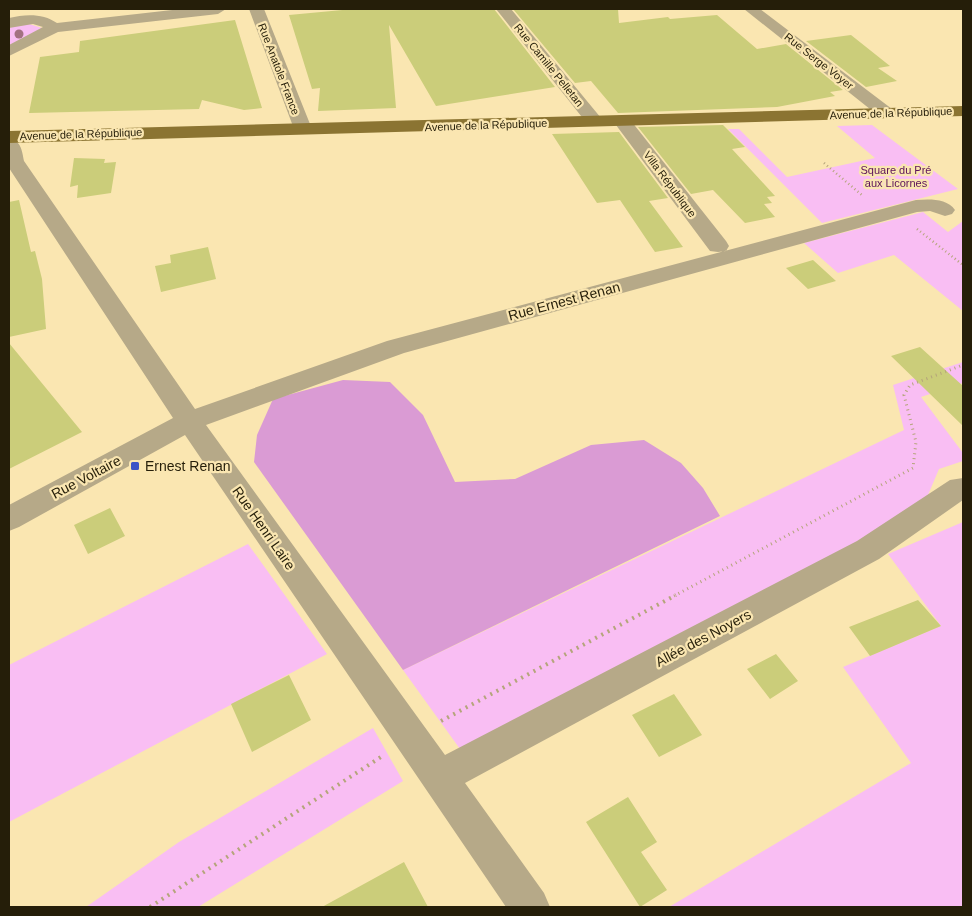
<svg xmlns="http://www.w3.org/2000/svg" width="972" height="916" viewBox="0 0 972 916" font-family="Helvetica,sans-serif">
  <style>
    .green { fill: #f9bef3 }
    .forest { fill: #da9bd4 }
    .building { fill: #cbcd7a }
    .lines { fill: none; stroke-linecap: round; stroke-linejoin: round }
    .path-far2 { stroke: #b5a57b; stroke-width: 2.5; stroke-dasharray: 1 3; stroke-linecap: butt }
    .path-far1 { stroke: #b5a57b; stroke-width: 3; stroke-dasharray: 1 4; stroke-linecap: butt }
    .path { stroke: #b5a57b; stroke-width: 4; stroke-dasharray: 2 5; stroke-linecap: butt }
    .minor { fill: #b6a988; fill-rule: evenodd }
    .major { fill: #8b7432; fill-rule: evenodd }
    .tree { fill: #a37181 }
    .poi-dot { fill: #3c54c6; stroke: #fae6b1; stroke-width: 2 }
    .labels { text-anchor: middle; stroke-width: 4.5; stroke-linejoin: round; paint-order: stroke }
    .far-street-label { font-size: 11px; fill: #251e09; stroke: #fae6b1 }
    .far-park-label { font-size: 11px; fill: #5c1259; stroke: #fae6b1 }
    .street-label { font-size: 14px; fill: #251e09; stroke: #fae6b1 }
    .poi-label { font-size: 14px; fill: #251e09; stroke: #fae6b1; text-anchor: start }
  </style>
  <rect width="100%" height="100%" fill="#fae6b1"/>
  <path class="green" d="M26,23L42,28L40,31L9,47V28Z
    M872,125L958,189L822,223L728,129H739L787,177L875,158L837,126Z
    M923,212L948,232L963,221V311L894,255L838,273L804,243Z
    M963,362V383L921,397L963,453V461L939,469L928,495L915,513L460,749L403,670L904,430L893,385Z
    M963,522V907H669L911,763L843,667L941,626L888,554Z
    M248,544L327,654L9,822V665Z
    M373,728L403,781L198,907H86L179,842Z"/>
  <path class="forest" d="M343,380L390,382L423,415L455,482L515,479L591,445L644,440L681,463L703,488L720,516L403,670L254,462L257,435L273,399Z"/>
  <path class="building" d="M353,9H494L555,87L436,106L389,25L396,108L318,111L320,88L312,89L289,15Z
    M513,9H618L619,23L668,17L670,19L717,15L757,49L786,44L843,90L830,92L835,96L777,107L618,113L591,81L575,83Z
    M235,20L262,108L244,110L202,100L199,109L29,113L40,57L79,52L80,41Z
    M851,35L890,66L878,68L897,81L866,87L806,41Z
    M723,125L745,147L732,149L775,196L767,197L772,203L764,204L775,217L745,223L713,190L691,194L638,127Z
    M619,132L668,198L649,201L683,247L655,252L620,200L597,203L552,134Z
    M74,158L105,159L104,163L116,162L111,193L77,198L78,185L70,187Z
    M19,200L31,252L35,251L42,279L46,329L9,337V202Z
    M208,247L216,279L161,292L155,266L171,263L170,255Z
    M813,260L836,281L808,289L786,268Z
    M9,343L82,432L9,469Z
    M920,347L963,386V426L891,356Z
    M110,508L125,536L88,554L74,525Z
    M918,600L941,626L870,656L849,627Z
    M776,654L798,681L770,699L747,669Z
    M289,675L311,720L252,752L231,704Z
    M674,694L702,735L659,757L632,715Z
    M628,797L657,842L641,852L667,890L640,907L586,822Z
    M404,862L428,907H322Z"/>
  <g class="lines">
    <path class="path-far2" d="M824,163L863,196
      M917,229L963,265"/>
    <path class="path-far1" d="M674,596L913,468L916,442L904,395L910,385L963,365"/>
    <path class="path" d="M441,721L676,595
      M150,907L384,755"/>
    <path class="minor" d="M181,9H226L218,14L58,32L9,56V45L43,27L33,24L9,28V18C25,14 43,13 57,23Z
      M249,9H264L312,129L310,133H296L294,129Z
      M496,9H511L601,118L604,122L601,126H589Z
      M744,9H760L892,109L895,113L892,117H880Z
      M622,116L628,117L726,241L729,246L726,251L718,252L710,251L613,121L616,117Z
      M9,138C21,141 22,150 24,161L195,409L387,341L916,200C929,199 947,198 955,210L952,214L945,216L930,211L917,212L404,353L206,425L445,755L857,541L950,480L963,478V500L879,559L465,783L544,893L550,907H506L185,435L19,527L9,531V505L173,418L9,168Z"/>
    <path class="major" d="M963,106V116L9,143V131Z"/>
  </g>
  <circle class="tree" cx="19" cy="34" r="4.5"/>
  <rect class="poi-dot" x="130" y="461" width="10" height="10" rx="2.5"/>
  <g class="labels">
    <g class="far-street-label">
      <text transform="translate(819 61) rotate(38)" y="4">Rue Serge Voyer</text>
      <text transform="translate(549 65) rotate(51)" y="4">Rue Camille Pelletan</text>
      <text transform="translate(279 69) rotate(69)" y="4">Rue Anatole France</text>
      <text transform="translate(891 113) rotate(-2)" y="4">Avenue de la République</text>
      <text transform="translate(486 125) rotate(-2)" y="4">Avenue de la République</text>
      <text transform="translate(81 134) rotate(-2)" y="4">Avenue de la République</text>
      <text transform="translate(670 184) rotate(53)" y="4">Villa République</text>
    </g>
    <g class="far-park-label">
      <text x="896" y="174">Square du Pré<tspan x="896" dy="13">aux Licornes</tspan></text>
    </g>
    <g class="street-label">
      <text transform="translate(564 301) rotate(-15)" y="5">Rue Ernest Renan</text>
      <text transform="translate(86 477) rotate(-28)" y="5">Rue Voltaire</text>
      <text transform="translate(264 528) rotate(55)" y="5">Rue Henri Laire</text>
      <text transform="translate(703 638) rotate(-28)" y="5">Allée des Noyers</text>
    </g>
    <g class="poi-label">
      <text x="145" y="471">Ernest Renan</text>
    </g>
  </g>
  <rect width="972" height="916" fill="none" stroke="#251e09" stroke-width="20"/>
</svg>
